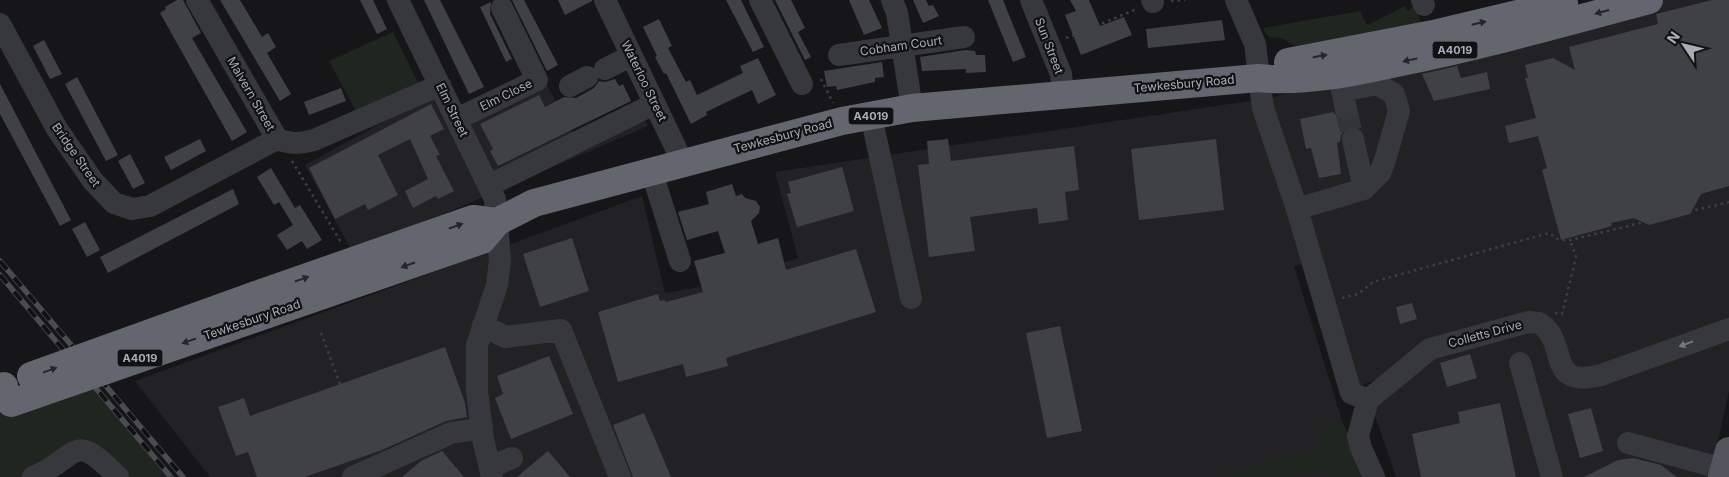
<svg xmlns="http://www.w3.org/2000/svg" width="1729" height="477" viewBox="0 0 1729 477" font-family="Inter,sans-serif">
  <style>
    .built { fill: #222225 }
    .green { fill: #1e261f }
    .building { fill: #404145 }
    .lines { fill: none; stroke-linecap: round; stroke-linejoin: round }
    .minor-tunnel { stroke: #333438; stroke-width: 22; stroke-dasharray: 22 11; stroke-linecap: butt }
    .path { stroke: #3d3f44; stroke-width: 2.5; stroke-dasharray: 2.5 4; stroke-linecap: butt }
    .minor { stroke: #37383d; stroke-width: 22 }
    .major { stroke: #53555c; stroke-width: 28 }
    .highway { stroke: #63666e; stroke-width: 28 }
    .rail-casing { stroke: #4a4c52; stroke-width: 5.5 }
    .rail { stroke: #111113; stroke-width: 4; stroke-dasharray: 11; stroke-linecap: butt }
    .highway-bridge { stroke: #63666e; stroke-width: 28 }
    .oneway { fill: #26262a }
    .oneway2 { fill: #757881 }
    .labels { text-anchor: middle; stroke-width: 4.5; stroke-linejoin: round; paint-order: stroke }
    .shield { fill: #111113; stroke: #7b7e86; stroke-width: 1 }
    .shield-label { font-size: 11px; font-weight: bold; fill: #a8adb8 }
    .street-label { font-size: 12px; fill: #a8adb8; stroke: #111113 }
  </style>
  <rect width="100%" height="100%" fill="#161618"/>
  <path class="built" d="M1667,0H1729V391L1710,477H1396L1373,410L1428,358L1360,386L1320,259L1294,266L1344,427L1364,477H210L135,381L642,196L665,293L705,286L798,258L775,172L1269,98Z
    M546,83L576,139L640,108L648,126L353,253L305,165L434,94L460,131Z"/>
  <path class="green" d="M1405,6L1407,11L1415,6L1421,24L1296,46C1291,44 1285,39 1280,38C1272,37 1267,38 1263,28L1360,11L1367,25Z
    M393,32L418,83L356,111L329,61Z
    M95,387L171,477H118L95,456L33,477H0V406Z
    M1343,422L1364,477H1334L1331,470L1309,472L1300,477H1224L1279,458L1322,450L1318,428Z"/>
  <path class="building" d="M177,0H183L201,33L192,38L247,132L232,141L160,13L166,9L165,7Z
    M220,0H240L262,37L268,33L276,47L267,53L291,94L280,101Z
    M360,0H373L387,29L377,34Z
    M424,0H440L484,87L469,94Z
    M512,0H524L558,65L547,71Z
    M558,0H592V1L565,15Z
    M726,0H741L764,47L753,52Z
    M775,0H791L805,28L798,32L811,57L805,60Z
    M849,0H869L882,28L864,35Z
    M913,0H926L929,6L933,5L939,16L923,23Z
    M988,0H1003L1026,57L1013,62Z
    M1070,0H1089L1100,26L1124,17L1132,35L1081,55L1065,15L1076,11Z
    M1712,0H1729V186L1701,194L1690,214L1649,225L1634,218L1611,223L1612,226L1561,240L1542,170L1547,168L1538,136L1509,143L1505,126L1536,118L1525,78H1528L1525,65L1553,58L1575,70L1569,47L1658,24L1656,14Z
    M491,2L490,14L512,59L506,62L480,7Z
    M659,19L672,46L668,48L686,82L690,80L697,95L743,73L740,66L758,58L776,95L758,104L752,90L706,112L707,115L691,124L666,73L664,74L655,57L657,56L643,27Z
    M1222,20L1225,40L1148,48L1146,29Z
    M44,40L62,74L50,79L33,46Z
    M966,50L975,51L976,55H985L986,72L966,73V69L922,71L920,57Z
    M882,62L884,77L875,78V82L837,90L836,86L827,87L824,71Z
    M1457,66L1461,78L1487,72L1490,89L1434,101L1422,74Z
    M77,77L118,155L106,161L65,84Z
    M615,79L619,86L623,84L631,101L498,166L490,151L493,149L480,124L539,95L545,107L564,97L576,98L594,88L599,81L605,82Z
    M0,84L71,220L60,226L0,114Z
    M341,88L346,101L309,115L304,102Z
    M431,104L444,129L430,136L440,155L436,156L454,191L438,199L436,196L413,208L405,191L428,179L410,139L378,155L398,195L368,210L365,204L335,219L309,168Z
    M1333,112L1342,121L1354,119L1356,126L1345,129L1341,135L1340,142H1337L1341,174L1319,178L1311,148L1306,149L1300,119Z
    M200,139L206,151L171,170L164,157Z
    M948,139L951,161L1074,146L1079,190L1065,192L1068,220L1039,224L1037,208L970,217L975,251L929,257L918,165L929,164L927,141Z
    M1216,139L1224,210L1139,220L1131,149Z
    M130,154L145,183L133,189L118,161Z
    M842,167L854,211L797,227L787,194L791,193L788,182Z
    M271,168L295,208L300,205L322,240L307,249L302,241L287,250L277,235L293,225L279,202L274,205L257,177Z
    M732,184L736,196L742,194L745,198L756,201L760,207L759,213L751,221L758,244L778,238L786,270L856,249L876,312L726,358L728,366L686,377L683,364L618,382L598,312L658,294L660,301L664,300L666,302L703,292L694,261L725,253L718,231L687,240L678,212L709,204L706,192Z
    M233,189L239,204L108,273L100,257Z
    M85,222L100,250L87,257L72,229Z
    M572,238L589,291L540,307L523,254Z
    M1412,303L1417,319L1400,324L1396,307Z
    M1060,326L1082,431L1047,438L1026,333Z
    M445,347L465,403L467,417L446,421L382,450L305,477H257L248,452L236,456L218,407L244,398L250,416Z
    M1470,354L1477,378L1447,387L1440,363Z
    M549,356L573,414L511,439L495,398L503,394L497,376Z
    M1500,403L1516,477H1421L1412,434L1460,423L1458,412Z
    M1591,408L1603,451L1580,458L1568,414Z
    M644,413L671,477H633L613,425Z
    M442,451L464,477H402L421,461Z
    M548,451L570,477H517Z
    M1633,458L1661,465L1677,477H1584L1618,460Z"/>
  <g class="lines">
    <path class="minor-tunnel" d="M1346,109L1353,139"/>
    <path class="path" d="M1171,1L1185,0
      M1066,38L1137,9
      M821,79L833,103
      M292,161L342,244
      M1342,298L1358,294L1373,282L1549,233L1559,240H1570L1729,202
      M1555,313L1562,314L1576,257L1570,240
      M321,333L340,384"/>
    <path class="minor" d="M197,0L277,139C290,144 300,144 314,140L440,85
      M398,0L495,199L500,260L497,285L477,345V391L483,439L492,477
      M605,0L683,163
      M760,0L802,84
      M892,0L897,13L912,108
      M1031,0L1061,74L1063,94
      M1152,0L1153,2
      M1236,0L1255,44L1263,108L1297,209L1351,393L1368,400
      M1422,0L1424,5
      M0,24L57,129L93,181L114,203L132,209L150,206L277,139
      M839,55L964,37
      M605,69L631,56
      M570,86L587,77
      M871,116L911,298
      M457,119L537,80L502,8
      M1353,139L1364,189
      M652,173L680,261
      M490,185L654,104
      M1297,209L1364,189L1380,173L1385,160L1399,111L1394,94L1377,84L1342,91L1346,109
      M483,325L505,337L561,330L620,477
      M1520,363L1552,477
      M1628,443L1724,469
      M490,467L512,458
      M33,477C80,458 70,428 118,477
      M353,477L451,433L482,428
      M1374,477L1361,448L1358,436L1368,400L1430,349L1528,322L1539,323C1570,341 1544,390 1601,375L1729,329"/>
    <path class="major" d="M1722,477L1729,451"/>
    <path class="highway" d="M1288,62L1433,34L1564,3
      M256,295L473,219L497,222
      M268,314L482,240L497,222L534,203L842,121L912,108L1258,78C1305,83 1355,72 1401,62C1485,45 1567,22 1649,0
      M0,387L4,386"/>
    <defs>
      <path id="rail" d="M0,261L183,477
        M0,275L171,477"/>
    </defs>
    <use href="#rail" class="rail-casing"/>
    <use href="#rail" class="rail"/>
    <path class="highway-bridge" d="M31,376L256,295
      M11,403L268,314"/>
  </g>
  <defs><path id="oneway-solid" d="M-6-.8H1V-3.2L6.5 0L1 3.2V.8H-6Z" transform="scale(1.25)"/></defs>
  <g class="oneway">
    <use href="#oneway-solid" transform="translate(1602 12) rotate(165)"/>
    <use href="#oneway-solid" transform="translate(1479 23) rotate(-13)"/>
    <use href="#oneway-solid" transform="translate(1320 56) rotate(-11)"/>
    <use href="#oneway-solid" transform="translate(1410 60) rotate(168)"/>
    <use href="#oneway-solid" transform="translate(456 226) rotate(-19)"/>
    <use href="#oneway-solid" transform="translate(408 265) rotate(161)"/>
    <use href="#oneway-solid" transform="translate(302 279) rotate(-19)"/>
    <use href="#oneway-solid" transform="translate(189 341) rotate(161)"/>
    <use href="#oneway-solid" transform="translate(50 370) rotate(-20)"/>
  </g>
  <use class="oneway2" href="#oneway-solid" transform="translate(1686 344) rotate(160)"/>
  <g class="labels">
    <g class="shield">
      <rect x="1432.5" y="41.5" width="45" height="17" rx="4"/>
      <rect x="848.5" y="107.5" width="45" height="17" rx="4"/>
      <rect x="117.5" y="349.5" width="45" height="17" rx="4"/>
    </g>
    <g class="shield-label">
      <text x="1455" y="54">A4019</text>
      <text x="871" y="120">A4019</text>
      <text x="140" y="362">A4019</text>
    </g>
    <g class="street-label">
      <text transform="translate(901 46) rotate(-8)" y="4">Cobham Court</text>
      <text transform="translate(1049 46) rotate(69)" y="4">Sun Street</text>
      <text transform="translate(644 81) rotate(64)" y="4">Waterloo Street</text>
      <text transform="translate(1184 84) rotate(-5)" y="4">Tewkesbury Road</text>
      <text transform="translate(251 94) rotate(60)" y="4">Malvern Street</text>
      <text transform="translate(506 95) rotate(-26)" y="4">Elm Close</text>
      <text transform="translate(452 110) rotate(64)" y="4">Elm Street</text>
      <text transform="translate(783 136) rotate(-15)" y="4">Tewkesbury Road</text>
      <text transform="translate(76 155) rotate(55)" y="4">Bridge Street</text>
      <text transform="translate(252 320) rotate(-19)" y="4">Tewkesbury Road</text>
      <text transform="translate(1485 334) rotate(-15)" y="4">Colletts Drive</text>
    </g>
  </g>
  <g transform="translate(1684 45) rotate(305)" stroke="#111113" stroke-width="4" paint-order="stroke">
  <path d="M0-4L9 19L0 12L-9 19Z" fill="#a8adb8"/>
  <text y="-8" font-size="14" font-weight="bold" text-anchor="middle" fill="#a8adb8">N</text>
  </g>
</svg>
